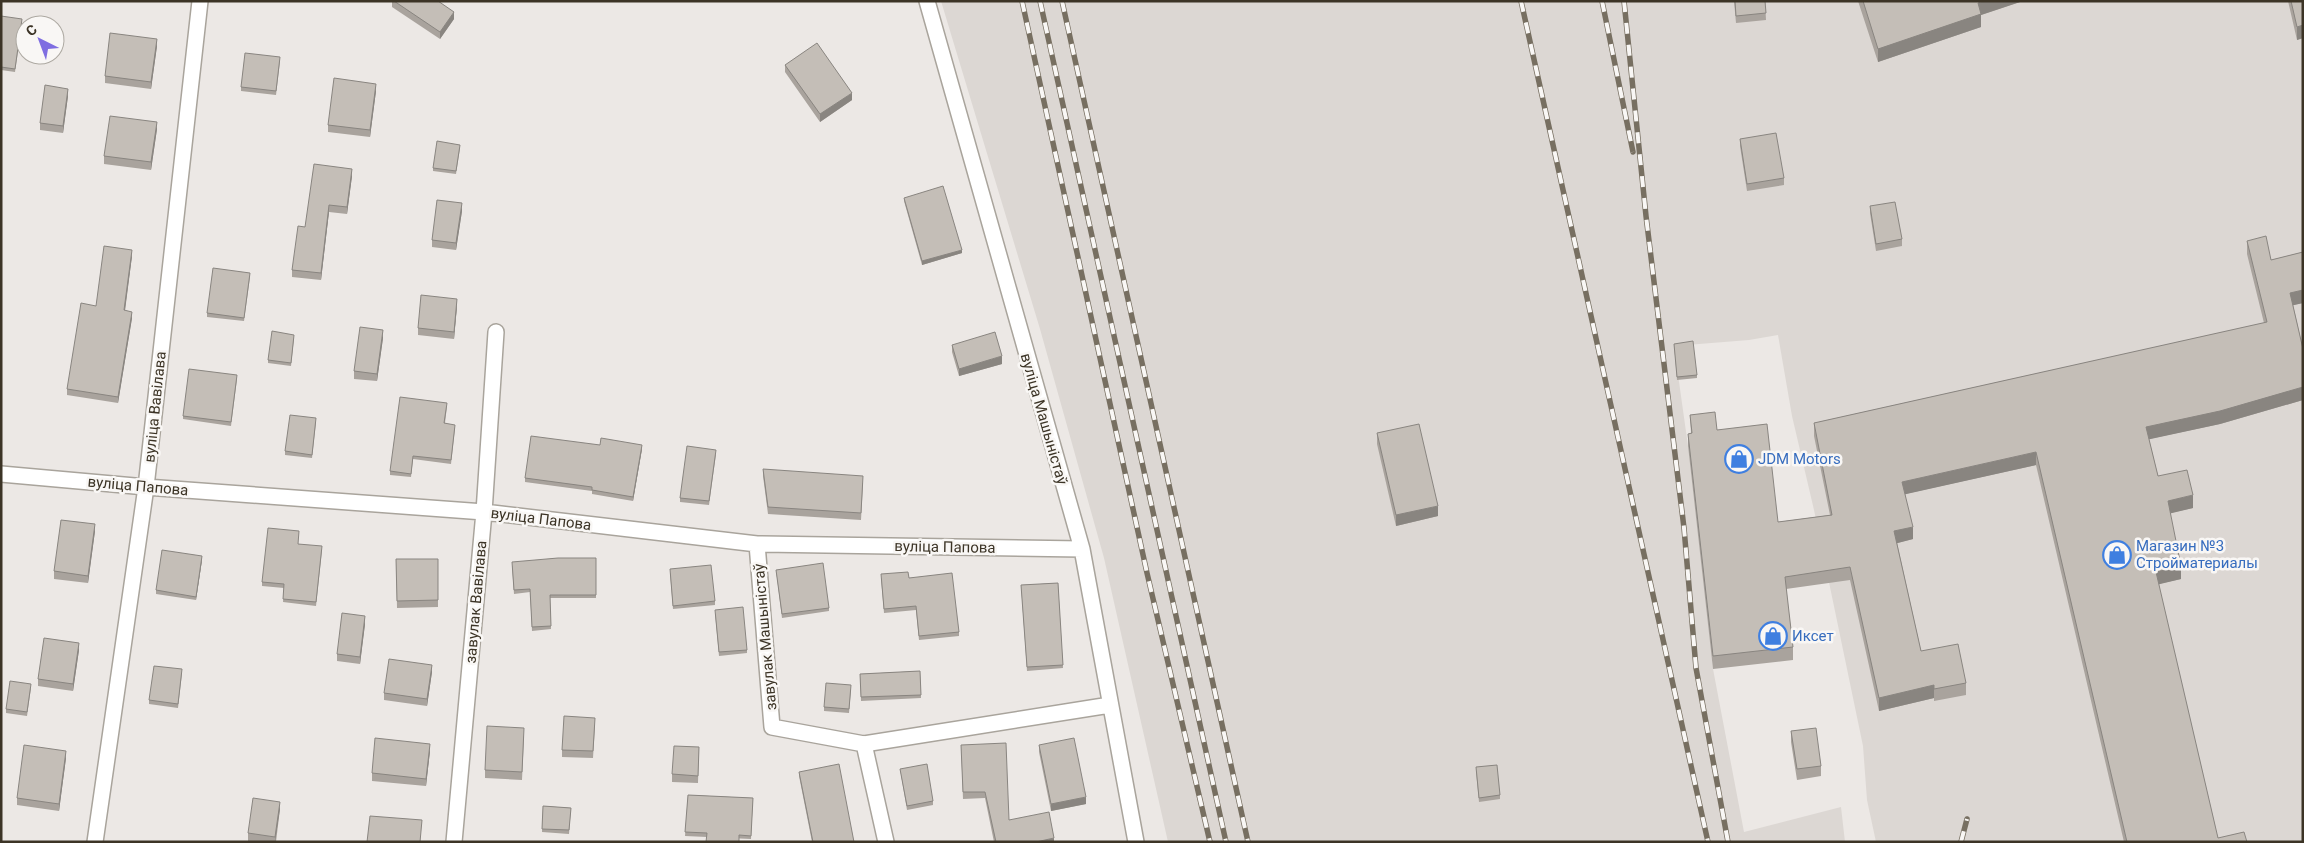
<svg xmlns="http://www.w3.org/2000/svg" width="2304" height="843" viewBox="0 0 2304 843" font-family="Roboto,sans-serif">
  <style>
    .built { fill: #dcd7d3 }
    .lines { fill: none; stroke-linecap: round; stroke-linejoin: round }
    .minor-casing { stroke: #a9a49c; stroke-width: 18 }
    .minor { stroke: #fff; stroke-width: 15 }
    .rail-casing { stroke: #776f61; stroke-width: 5.5 }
    .rail { stroke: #f9f7f5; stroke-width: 4; stroke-dasharray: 11; stroke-linecap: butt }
    .wall { fill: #a9a39d }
    .shaded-wall { fill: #898580 }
    .building { fill: #c4beb7; stroke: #898580 }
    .labels { text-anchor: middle; stroke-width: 5; stroke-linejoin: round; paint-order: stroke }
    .street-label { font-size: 15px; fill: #3c3426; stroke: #f9f7f5 }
    .shop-label { font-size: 15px; fill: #366cbe; stroke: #f9f7f5; text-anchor: start }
  </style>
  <rect width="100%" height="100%" fill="#ece8e5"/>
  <path class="built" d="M941,1H2303V842H1876L1867,800L1863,746L1814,510L1792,416L1778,335L1749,340L1674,346L1688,446L1713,669L1744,832L1841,807L1845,842H1168L1104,558L1040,329Z"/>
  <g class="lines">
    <defs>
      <path id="minor" d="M927,1L1082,549L1136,842
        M1,474L146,487L484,512L757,544L1082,549
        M757,544L772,727L864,744L1110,705
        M864,744L886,842
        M95,842L146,487L200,1
        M454,842L484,512L496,332"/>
    </defs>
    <use href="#minor" class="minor-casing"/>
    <use href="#minor" class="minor"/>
    <defs>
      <path id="rail" d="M1022,1L1147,573L1210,842
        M1040,1L1226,842
        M1062,1L1248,842
        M1521,1L1708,842
        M1602,1L1633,152
        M1624,1L1646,216L1684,528L1696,668L1728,842
        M1961,842L1967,819"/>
    </defs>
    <use href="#rail" class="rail-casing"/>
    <use href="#rail" class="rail"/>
  </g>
  <path class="wall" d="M392,1H438L454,19L440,39L392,7Z
    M1734,1H1765L1766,20L1736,23Z
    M1858,1H2023L1981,15V27L1878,62Z
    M2288,1H2303V38L2297,40Z
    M1,16L22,23L15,72L1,70Z
    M157,46L151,89L105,83V76Z
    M280,61L276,95L241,91V87Z
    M785,65L852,100L820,122L785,72Z
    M376,91L370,137L328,132V125Z
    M68,96L63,133L40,130V123Z
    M157,129L151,170L104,164V156Z
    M1740,139L1784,178V185L1747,191L1740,146Z
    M460,148L456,174L433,171V168Z
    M352,176L347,214L329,212L321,280L292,277V270L305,227Z
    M904,198L962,253L922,265L904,201Z
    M1870,206L1902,239V246L1876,251L1870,213Z
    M462,211L456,250L432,247V240Z
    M2247,241L2271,260L2303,252V303L2293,305L2303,349V400L2220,424L2149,439L2158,476L2193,508L2170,513L2181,579L2158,584L2218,838L2247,842H2124L2036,465L1905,494L1913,539L1897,543L1921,651L1966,683V695L1934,701V698L1879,711L1850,580L1786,589L1793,647V660L1713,669L1688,446V434L1691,433L1690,415L1717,430L1778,522L1830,515L1814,436V423L2264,323L2247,254Z
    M132,256L125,311L132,318L118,403L67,395V389L96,306Z
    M250,277L244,321L207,317V313Z
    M457,306L454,339L418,335V328Z
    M294,338L291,366L268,363V360Z
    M383,338L377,381L354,379V371Z
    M1674,344L1697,375V378L1677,380Z
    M952,345L1002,364L959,376L952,352Z
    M237,379L231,426L183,419V416Z
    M447,406L445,423L455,428L451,464L413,459L411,477L390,475V471Z
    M316,422L312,458L285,455V451Z
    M1377,433L1438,516L1396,526L1377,444Z
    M600,445L642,449L633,501L592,494V491L525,482V478Z
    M716,454L709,505L680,502V498Z
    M763,469L863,483L861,520L768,514L763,476Z
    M95,531L88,583L54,579V571Z
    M298,544L322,550L316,606L283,602L284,588L262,586V582Z
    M596,558V598H550L551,629L532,631L530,592L514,594L512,566Z
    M396,559H438V607L397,608Z
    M202,560L196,600L156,594V590Z
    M776,570L829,608V611L782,618Z
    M670,573L715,601V605L673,609Z
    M881,578H909L959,632V636L919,640L916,610L884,613Z
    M1058,583L1063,668L1027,671L1021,585Z
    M715,613L747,650V653L719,656Z
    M365,624L360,664L337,661V654Z
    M79,650L73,691L38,686V679Z
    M920,671L921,698L861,701L860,674Z
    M432,672L427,706L384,700V693Z
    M182,673L178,708L149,704V700Z
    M31,688L27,716L6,713V709Z
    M851,689L849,713L824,711V707Z
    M595,725L593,758L562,757V750Z
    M1791,731L1821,766V776L1797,780L1791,742Z
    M524,736L522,780L485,778V770Z
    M961,745L1009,820L1054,842H994L985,798L963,799Z
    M1039,745L1086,804L1051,811L1039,752Z
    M699,747L698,783L672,782V774Z
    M430,751L426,786L372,781V773Z
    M66,758L59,811L17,805V798Z
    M900,769L933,801V805L907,810Z
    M1476,771L1500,795V799L1479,802Z
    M799,772L854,842H812L799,776Z
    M688,795L753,798L751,839L685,836Z
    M543,806L571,808L569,834L542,832Z
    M280,809L276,842H256L248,841V833Z"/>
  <path class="shaded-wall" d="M1984,1H2023L1981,15V27L1878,62V49L1978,3Z
    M454,12V19L440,39V32Z
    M2303,25V38L2297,40V27Z
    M157,39V46L151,89V82Z
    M376,84V91L370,137V130Z
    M68,89V96L63,133V126Z
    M852,93V100L820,122V114Z
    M157,122V129L151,170V162Z
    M352,169V176L347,214V207Z
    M462,203V211L456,250V243Z
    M329,205V212L321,280V273Z
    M132,250V256L124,317V310Z
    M962,250V253L922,265V261Z
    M2303,290V303L2290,306V293Z
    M457,299V306L454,339V332Z
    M132,312V318L118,403V397Z
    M383,330V338L377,381V374Z
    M1002,356V364L959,376V369Z
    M2303,387V400L2220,424L2146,440V427Z
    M642,445V449L633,501V497Z
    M2036,452V465L1902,495V482Z
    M2193,495V508L2168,514V501Z
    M1438,506V516L1396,526V515Z
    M95,524V531L88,583V576Z
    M1913,527V539L1894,544V531Z
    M202,556V560L196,600V597Z
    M2181,566V579L2156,585V572Z
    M365,616V624L360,664V657Z
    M79,643V650L73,691V684Z
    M432,665V672L427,706V699Z
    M1934,685V698L1879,711V698Z
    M430,744V751L426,786V779Z
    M66,751V758L59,811V804Z
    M1086,797V804L1051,811V804Z
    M280,802V809L275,842V837Z
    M1054,838V842H1036Z"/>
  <path class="building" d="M394,1H438L454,12L440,32Z
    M1735,1H1765L1766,13L1736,16Z
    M1863,1H1984L1978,3L1981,14L1878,49Z
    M2291,1H2303V25L2297,27Z
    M1,16L22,19L15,69L1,67Z
    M110,33L157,39L151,82L105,76Z
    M817,43L852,93L820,114L785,65Z
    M245,53L280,57L276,91L241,87Z
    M334,78L376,84L370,130L328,125Z
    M45,85L68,89L63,126L40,123Z
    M110,116L157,122L151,162L104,156Z
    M1776,133L1784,178L1747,184L1740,139Z
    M437,141L460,145L456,171L433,168Z
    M314,164L352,169L347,207L329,205L321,273L292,270L298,226L305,227Z
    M943,186L962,250L922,261L904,198Z
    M437,200L462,203L456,243L432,240Z
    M1895,202L1902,239L1876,244L1870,206Z
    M2266,236L2271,260L2303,252V290L2290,293L2303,349V387L2220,411L2146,427L2158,476L2187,470L2193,495L2168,501L2181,566L2156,572L2218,838L2244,832L2247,842H2127L2036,452L1902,482L1913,527L1894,531L1921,651L1958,644L1966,683L1934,689V685L1879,698L1850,567L1785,577L1793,647L1713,656L1688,434L1692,433L1690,415L1715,412L1717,430L1767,424L1778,522L1832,515L1814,423L2267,322L2247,241Z
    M104,246L132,250L124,310L132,312L118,397L67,389L81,303L96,306Z
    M213,268L250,273L244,318L207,313Z
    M421,295L457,299L454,332L418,328Z
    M360,327L383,330L377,374L354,371Z
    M272,331L294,335L291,363L268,360Z
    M995,332L1002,356L959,369L952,345Z
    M1693,341L1697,375L1677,377L1674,344Z
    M189,369L237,375L231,422L183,416Z
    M400,397L447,403L444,423L455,425L451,460L413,456L411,474L390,471Z
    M290,415L316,418L312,455L285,451Z
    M1419,424L1438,506L1396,515L1377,433Z
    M531,436L600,445L601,438L642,445L633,497L592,490V487L525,478Z
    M687,446L716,450L709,501L680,498Z
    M763,469L863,476L861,513L768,507Z
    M61,520L95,524L88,576L54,571Z
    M268,528L299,531L298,544L322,546L316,602L283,599L284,584L262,582Z
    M162,550L202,556L196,597L156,590Z
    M558,558H596V595H550L551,626L532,627L530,589L514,590L512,562Z
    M396,559H438V600L397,601Z
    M823,563L829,608L782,614L776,570Z
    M711,565L715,601L673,606L670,569Z
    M908,572L909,578L952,573L959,632L919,636L916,606L884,609L881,574Z
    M1058,583L1063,665L1027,667L1021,585Z
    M743,607L747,650L719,652L715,610Z
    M342,613L365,616L360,657L337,654Z
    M44,638L79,643L73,684L38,679Z
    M389,659L432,665L427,699L384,693Z
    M154,666L182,669L178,704L149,700Z
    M920,671L921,695L861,697L860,674Z
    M10,681L31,684L27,712L6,709Z
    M826,683L851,685L849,709L824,707Z
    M564,716L595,718L593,751L562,750Z
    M487,726L524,728L522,772L485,770Z
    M1816,728L1821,766L1797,769L1791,731Z
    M375,738L430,744L426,779L372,773Z
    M1074,738L1086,797L1051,804L1039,745Z
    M1006,743L1009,820L1049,812L1054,838L1036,842H996L985,792H963L961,745Z
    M24,745L66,751L59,804L17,798Z
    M674,746L699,747L698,776L672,774Z
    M839,764L854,842H813L799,772Z
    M927,764L933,801L907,806L900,769Z
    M1497,765L1500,795L1479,798L1476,767Z
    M688,795L753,798L751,836L739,835V842H706L707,833L685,832Z
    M253,798L280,802L275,837L248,833Z
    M543,806L571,808L569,830L542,829Z
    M370,816L422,820L420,842H367Z"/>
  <defs>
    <symbol id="shop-ring" viewBox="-11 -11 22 22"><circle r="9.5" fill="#f9f7f5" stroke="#3f7fe0" stroke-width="1.5"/><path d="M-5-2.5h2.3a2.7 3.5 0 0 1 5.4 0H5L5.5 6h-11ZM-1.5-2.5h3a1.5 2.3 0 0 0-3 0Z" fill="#3f7fe0"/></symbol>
  </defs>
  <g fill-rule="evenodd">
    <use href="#shop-ring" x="1723" y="443" width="32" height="32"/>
    <use href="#shop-ring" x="2101" y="539" width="32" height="32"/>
    <use href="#shop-ring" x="1757" y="620" width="32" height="32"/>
  </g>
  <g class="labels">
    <g class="street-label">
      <text transform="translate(155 407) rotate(-84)" y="5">вуліца Вавілава</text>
      <text transform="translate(1044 419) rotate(74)" y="5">вуліца Машыністаў</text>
      <text transform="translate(138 486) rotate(5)" y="5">вуліца Папова</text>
      <text transform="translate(541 519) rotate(7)" y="5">вуліца Папова</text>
      <text transform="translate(945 547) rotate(1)" y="5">вуліца Папова</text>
      <text transform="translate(476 602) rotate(-85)" y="5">завулак Вавілава</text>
      <text transform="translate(765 637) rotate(-95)" y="5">завулак Машыністаў</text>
    </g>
    <g class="shop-label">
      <text x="1758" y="464">JDM Motors</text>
      <text x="2136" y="551">Магазин №3<tspan x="2136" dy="17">Стройматериалы</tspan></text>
      <text x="1792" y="641">Иксет</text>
    </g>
  </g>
  <rect width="2304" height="843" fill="none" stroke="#3c3426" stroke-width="5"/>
  <g transform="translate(40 40) rotate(318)"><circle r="24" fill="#f9f7f5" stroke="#ada9a2"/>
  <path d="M0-4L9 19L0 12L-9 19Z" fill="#7f6ee1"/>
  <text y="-8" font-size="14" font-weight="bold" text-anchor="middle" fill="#3c3426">С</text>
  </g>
</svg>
